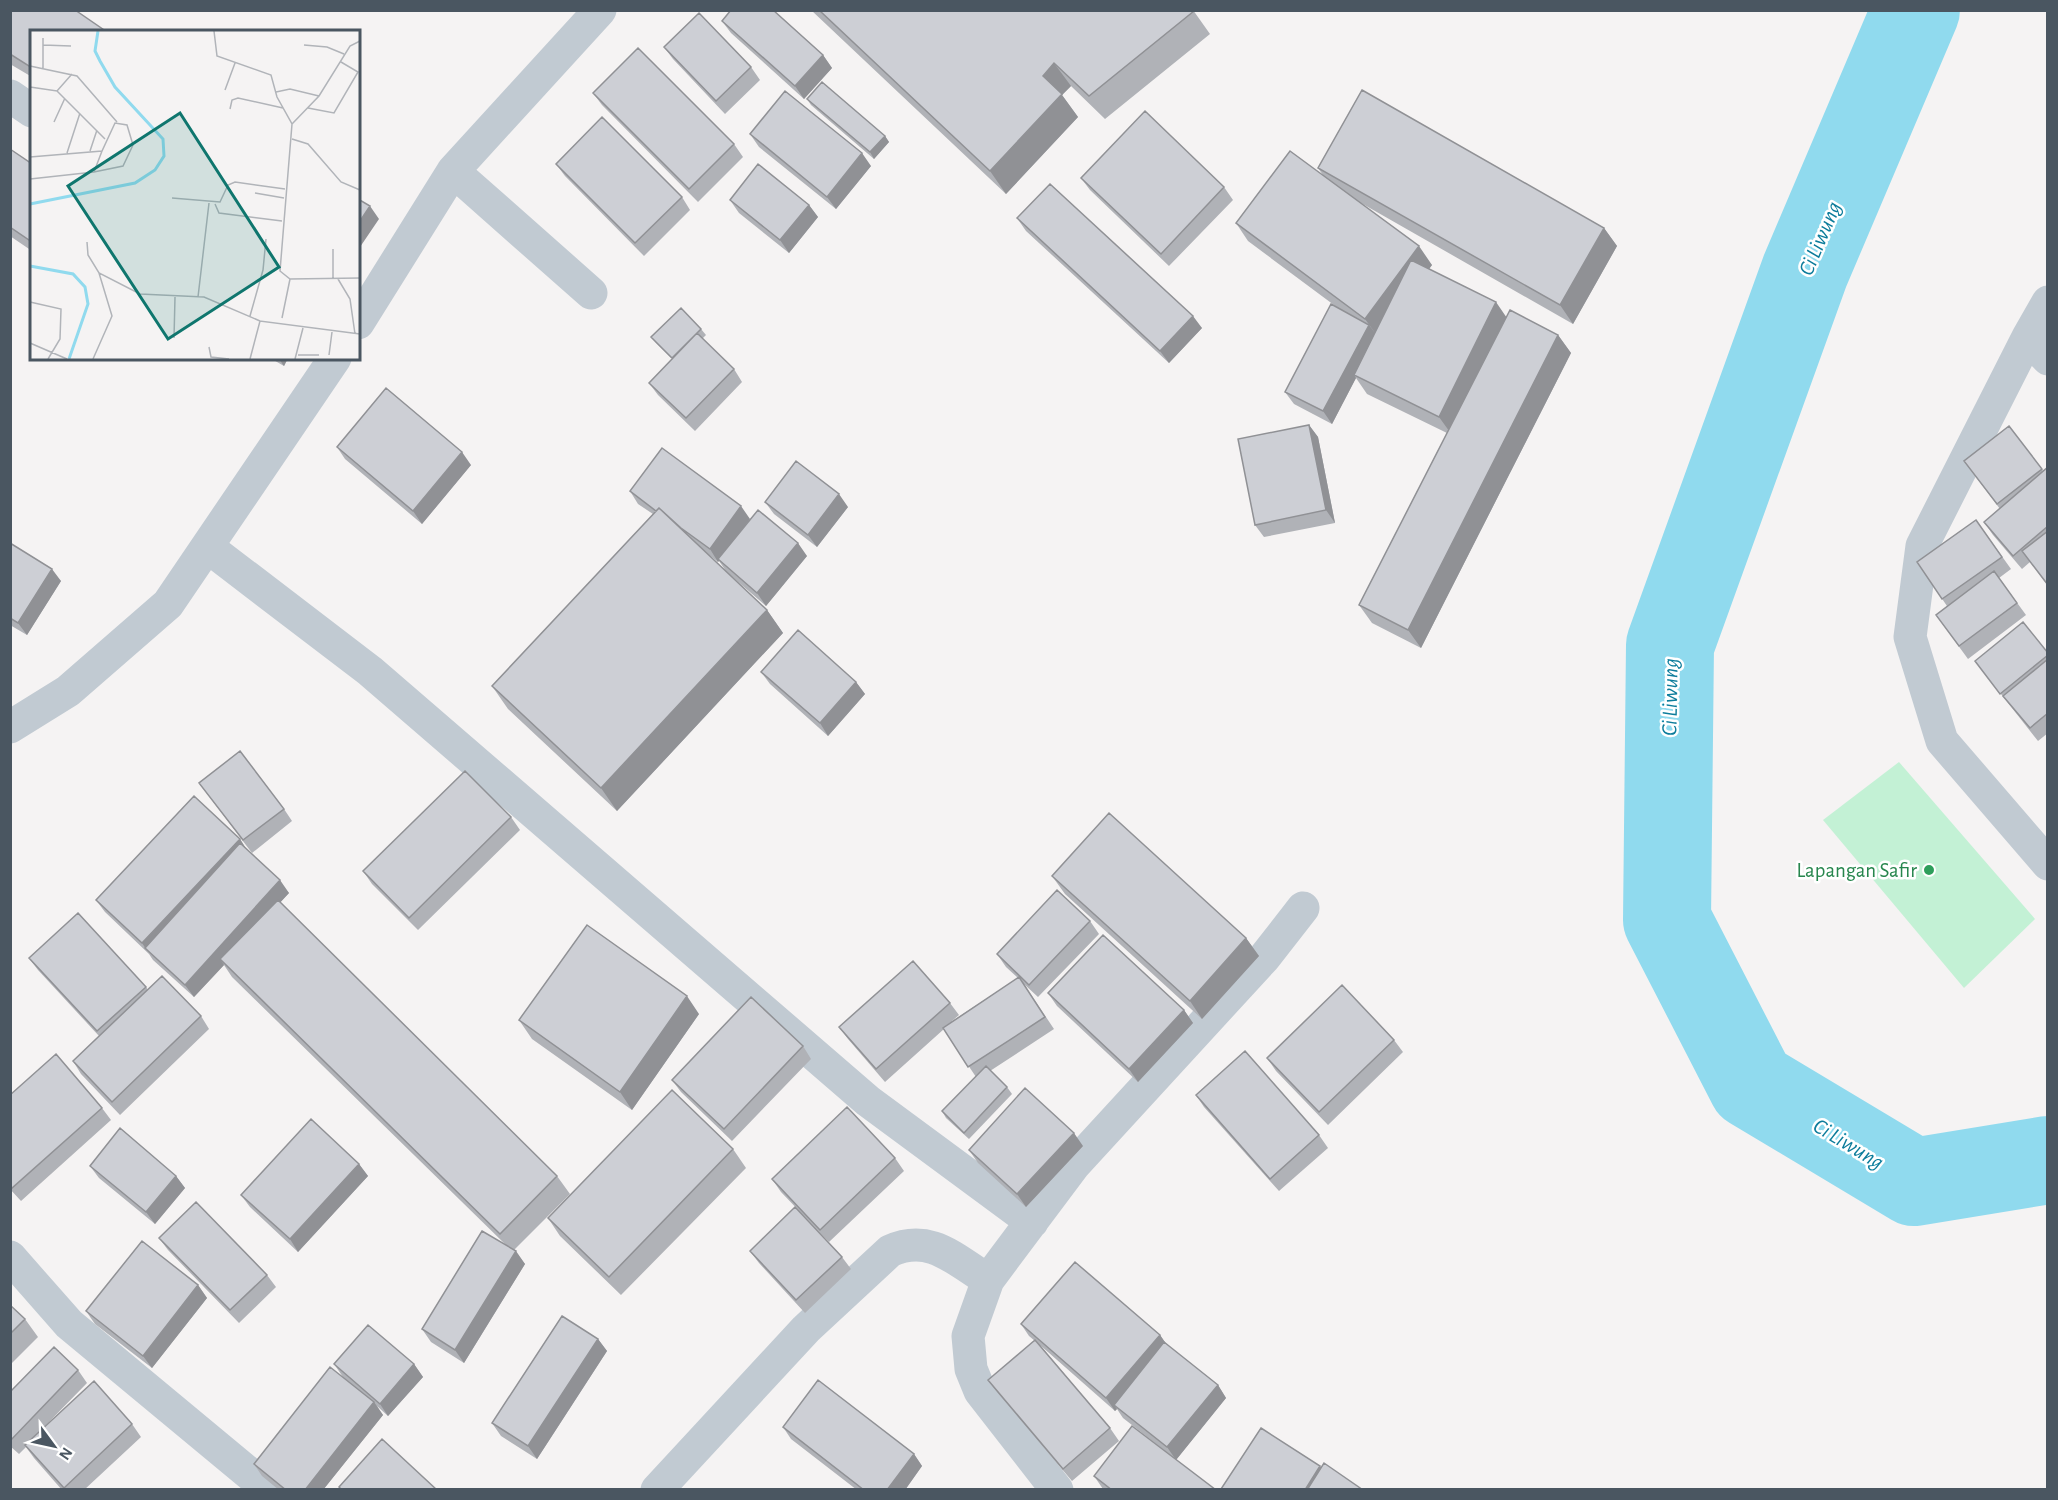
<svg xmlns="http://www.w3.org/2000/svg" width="2058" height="1500" viewBox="0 0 2058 1500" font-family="'Alegreya Sans',sans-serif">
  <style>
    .green { fill: #c3f1d5 }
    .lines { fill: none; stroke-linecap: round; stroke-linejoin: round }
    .river { stroke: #90daee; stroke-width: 88 }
    .minor { stroke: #c1cad2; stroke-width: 33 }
    .wall { fill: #b0b2b7; fill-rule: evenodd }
    .shaded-wall { fill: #909195 }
    .building { fill: #cdcfd5; stroke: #909195; stroke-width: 1.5 }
    .leisure-dot { fill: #2e9e5b; stroke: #fff; stroke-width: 2 }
    .labels { text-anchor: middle; stroke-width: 5; stroke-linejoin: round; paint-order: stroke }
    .leisure-label { font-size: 21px; fill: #27864d; stroke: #fff; text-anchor: end }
    .water-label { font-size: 22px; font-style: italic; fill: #0c7c9b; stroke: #fff }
    .inset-river { fill: none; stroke: #90daee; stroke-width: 3 }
    .inset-road { fill: none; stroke: #b1b4b9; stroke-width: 1.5 }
    .view { fill: #0f766e; fill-opacity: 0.15; stroke: #0f766e; stroke-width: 3 }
    .inset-edge { fill: none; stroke: #4a5661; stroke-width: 3 }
  </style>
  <rect width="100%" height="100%" fill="#f5f3f3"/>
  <path class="green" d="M1899,762L2035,919L1964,988L1823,820Z"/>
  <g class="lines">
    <path class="river" d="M1916,10L1805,271L1670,645L1667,920L1752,1085L1914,1182L2048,1160"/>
    <path class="minor" d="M10,96L32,111
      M453,171L591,293
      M358,323L453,171L600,10
      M2028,337L2048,302
      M2048,359L2028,337L1922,546L1910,637L1942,741L2048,864
      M209,548L370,671L868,1101L1032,1222
      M10,727L68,691L168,604L335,358
      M10,1257L69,1324L269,1490
      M657,1490L806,1329L890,1251C930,1233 954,1259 988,1280
      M1057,1490L980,1391L971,1369L968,1336L988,1280L1074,1165L1264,958L1303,908"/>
  </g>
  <path class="wall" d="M10,10L32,32V77L10,64Z
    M811,10H1193L1210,34L1105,119L1071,86L1062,95L1078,117L1006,194Z
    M722,21L823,55L832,68L804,99L731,33Z
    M664,47L751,67L760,80L725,114L673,59Z
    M593,93L734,144L743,157L698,202L602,105Z
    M807,99L885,136L889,142L874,159L811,105Z
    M750,134L871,166L836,209L759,147Z
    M10,149L32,164V251L10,236Z
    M556,164L682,197L690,210L644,256L565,176Z
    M1318,168L1604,228L1617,246L1573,324L1361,203L1432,265L1429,269L1506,317L1558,335L1571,353L1421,648L1372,623L1359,605L1447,433L1367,394L1356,378L1332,424L1294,404L1285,392L1338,308L1248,241L1236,223L1323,175Z
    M1081,178L1224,187L1233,200L1169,266L1090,190Z
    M730,200L809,205L818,217L789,253L739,213Z
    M1017,218L1202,328L1169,363L1026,231Z
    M701,329L706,335L702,339L734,369L742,382L695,431L658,395L649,383L672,359L656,343L651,337Z
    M270,358H288L284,366Z
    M1309,425L1318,437L1335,523L1264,537L1255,525Z
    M2009,426L2043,471L2048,467V586L2030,562L2022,569L1993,535L1984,522L2000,509L1964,461Z
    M337,447L471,465L422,524L345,459Z
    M630,491L750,519L741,531L807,556L766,606L729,574L767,610L783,633L617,811L508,709L492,686L653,514L638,504ZM708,554L718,562L719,561L726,571Z
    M765,502L848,507L817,547L774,514Z
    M1976,520L2011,569L1999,578L2026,615L1968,659L1936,615L1947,606L1917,562Z
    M10,543L61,581L27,635L10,625Z
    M2048,653V733L2038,741L1975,661Z
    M761,672L856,682L865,694L828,736L770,684Z
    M199,783L284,809L292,821L252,853Z
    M511,817L520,830L418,930L372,884L363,871Z
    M240,839L247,850L289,893L280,902L557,1176L570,1194L514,1250L525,1264L464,1363L431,1342L422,1329L506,1245L232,977L224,965L194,997L153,960L149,954L105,912L96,900Z
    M1052,876L1246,938L1259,956L1202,1019L1065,894Z
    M1090,921L1099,934L1038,997L1024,984L1054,1029L990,1071L1007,1087L1012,1094L969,1139L946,1118L942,1111L976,1077L944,1029L885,1082L848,1039L839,1027L950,1003L959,1015L952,1021L1018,978L1006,967L997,954Z
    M29,958L146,987L148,990L201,1016L209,1029L120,1115L81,1074L73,1061L99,1036L38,970Z
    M1048,993L1184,1010L1193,1023L1138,1082L1057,1006Z
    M699,1014L632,1110L532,1039L519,1020Z
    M1394,1040L1403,1052L1328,1125L1276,1071L1267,1058Z
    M803,1046L811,1059L732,1141L681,1092L672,1080Z
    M10,1095L102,1108L111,1120L21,1201L10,1189Z
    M1196,1095L1319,1135L1328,1148L1279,1191L1204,1107Z
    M1083,1146L1026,1207L978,1163L969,1150Z
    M733,1149L746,1168L621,1295L560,1236L548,1218Z
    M895,1158L904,1171L829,1242L781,1192L772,1179Z
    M359,1164L368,1176L298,1252L250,1207L241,1195Z
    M90,1166L176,1176L185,1188L155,1224L99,1178Z
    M159,1238L267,1275L276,1287L239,1323L168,1250Z
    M750,1251L842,1257L851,1269L805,1313L759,1263Z
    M198,1285L207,1298L152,1368L95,1324L86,1311Z
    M10,1305L25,1319L38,1337L10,1365Z
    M1021,1324L1160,1335L1167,1345L1218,1385L1226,1398L1176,1460L1216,1490H1104L1103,1489L1094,1476L1169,1454L1123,1418L1117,1409L1115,1411L1040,1345L1110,1428L1119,1441L1072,1481L997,1392L988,1380L1035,1341L1029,1336Z
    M598,1339L607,1351L537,1459L501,1436L492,1423Z
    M334,1364H414L423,1377L388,1416L377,1406L383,1415L323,1490H279L262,1476L254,1464L352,1385L343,1377Z
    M78,1370L87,1383L45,1426L132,1424L141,1437L84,1490H62L34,1458L26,1447L19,1454L10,1446V1392Z
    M783,1427L914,1454L922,1466L905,1490H857L791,1439Z"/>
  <path class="shaded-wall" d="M823,55L832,68L804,99L795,86Z
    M1054,63L1071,86L1062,95L1078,117L1006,194L990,171L1043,76Z
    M885,136L889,142L874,159L870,152Z
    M862,153L871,166L836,209L827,197Z
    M809,205L818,217L789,253L780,240Z
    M370,206L379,219L358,250V224Z
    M1604,228L1617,246L1573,324L1560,305Z
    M1419,246L1432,265L1378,337L1365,319Z
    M1496,302L1509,321L1452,435L1439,417Z
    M1193,316L1202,328L1169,363L1160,351Z
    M1369,325L1378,337L1354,375L1356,378L1332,424L1323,411Z
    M1558,335L1571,353L1421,648L1408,630Z
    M280,358H288L284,366L279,359Z
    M1309,425L1318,437L1335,523L1326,510Z
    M462,452L471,465L422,524L413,511Z
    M839,494L848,507L817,547L808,535Z
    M741,506L750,519L718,562L710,549Z
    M798,543L807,556L766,606L757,593Z
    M52,569L61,581L27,635L18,623Z
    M767,610L783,633L617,811L601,788Z
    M856,682L865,694L828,736L820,723Z
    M240,839L248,852L146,949L142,943Z
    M280,880L289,893L224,964L220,959L224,965L194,997L185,985Z
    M1246,938L1259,956L1202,1019L1190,1001Z
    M687,996L699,1014L632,1110L620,1092Z
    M1184,1010L1193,1023L1138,1082L1129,1069Z
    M1074,1133L1083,1146L1026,1207L1017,1194Z
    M359,1164L368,1176L298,1252L290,1239Z
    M176,1176L185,1188L155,1224L146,1212Z
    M516,1251L525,1264L464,1363L455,1350Z
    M198,1285L207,1298L152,1368L143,1356Z
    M1160,1335L1169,1348L1114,1405L1117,1409L1115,1411L1106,1398Z
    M598,1339L607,1351L537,1459L528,1446Z
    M414,1364L423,1377L388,1416L380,1404Z
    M1218,1385L1226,1398L1176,1460L1167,1447Z
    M374,1402L383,1415L323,1490H305Z
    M914,1454L922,1466L905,1490H887Z
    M1320,1466L1329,1479L1322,1490H1305Z"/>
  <path class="building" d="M10,10H75L107,32H32V68L10,54Z
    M731,10H773L823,55L795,86L722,21Z
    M819,10H1193L1194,11L1089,96L1054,63L1043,76L1062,94L990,171Z
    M699,13L751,67L716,101L664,47Z
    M638,48L734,144L689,189L593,93Z
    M822,82L885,136L870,152L807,99Z
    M1362,90L1604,228L1560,305L1318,168Z
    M785,91L862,153L827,197L750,134Z
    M1145,111L1224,187L1161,254L1081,178Z
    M602,117L682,197L635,243L556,164Z
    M10,149L32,164V242L10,227Z
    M1290,151L1419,246L1365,319L1236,223Z
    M758,164L809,205L780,240L730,200Z
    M1050,184L1193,316L1160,351L1017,218Z
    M358,199L370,206L358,224Z
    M1411,260L1496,302L1439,417L1354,375Z
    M1331,304L1369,325L1323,411L1285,392Z
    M681,308L701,329L672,358L651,337Z
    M1510,310L1558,335L1408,630L1359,605Z
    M697,333L734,369L686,418L649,383Z
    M386,388L462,452L413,511L337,447Z
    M1309,425L1326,510L1255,525L1238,439Z
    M2009,426L2042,469L1997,504L1964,461Z
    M662,448L741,506L710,549L681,528L659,508L656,511L630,491Z
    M796,461L839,494L808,535L765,502Z
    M2048,467V526L2013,556L1984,522Z
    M659,508L767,610L601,788L492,686Z
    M758,510L798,543L757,593L718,559Z
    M1976,520L2002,557L1942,599L1917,562Z
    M2048,531V585L2022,551Z
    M10,543L52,569L18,623L10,618Z
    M1994,571L2017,603L1959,646L1936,615Z
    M2023,622L2048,653V655L2000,694L1975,661Z
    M798,630L856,682L820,723L761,672Z
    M2048,659V713L2030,728L2003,696Z
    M240,751L284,809L243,840L199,783Z
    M465,771L511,817L409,918L363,871Z
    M194,796L240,839L142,943L96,900Z
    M1109,813L1246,938L1190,1001L1052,876Z
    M240,843L280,880L185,985L145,948Z
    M1057,890L1090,921L1029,985L997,954Z
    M278,900L557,1176L500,1234L220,959Z
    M78,913L146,987L97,1031L29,958Z
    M587,925L687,996L620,1092L519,1020Z
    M1103,935L1184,1010L1129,1069L1048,993Z
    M913,961L950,1003L876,1069L839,1027Z
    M162,976L201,1016L112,1102L73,1061Z
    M1019,977L1045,1017L968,1067L943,1028Z
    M1342,985L1394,1040L1319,1112L1267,1058Z
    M751,997L803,1046L724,1129L672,1080Z
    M1245,1051L1319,1135L1270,1179L1196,1095Z
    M56,1054L102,1108L12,1188L10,1187V1095Z
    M986,1066L1007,1087L964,1133L942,1111Z
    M1025,1088L1074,1133L1017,1194L969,1150Z
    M672,1090L733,1149L609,1277L548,1218Z
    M847,1107L895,1158L820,1230L772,1179Z
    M311,1119L359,1164L290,1239L241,1195Z
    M120,1128L176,1176L146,1212L90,1166Z
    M196,1202L267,1275L230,1310L159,1238Z
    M795,1207L842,1257L796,1300L750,1251Z
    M482,1231L516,1251L455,1350L422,1329Z
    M142,1241L198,1285L143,1356L86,1311Z
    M1075,1262L1160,1335L1106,1398L1021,1324Z
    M10,1305L25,1319L10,1334Z
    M562,1316L598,1339L528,1446L492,1423Z
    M368,1325L414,1364L380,1404L334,1364Z
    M1035,1340L1110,1428L1063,1469L988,1380Z
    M1164,1342L1218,1385L1167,1447L1114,1405Z
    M54,1347L78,1370L10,1441V1392Z
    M330,1367L374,1402L305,1490H286L254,1464Z
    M818,1380L914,1454L887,1490H864L783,1427Z
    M94,1381L132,1424L64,1488L25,1445Z
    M1132,1426L1216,1490H1112L1094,1476Z
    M1261,1428L1320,1466L1305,1490L1221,1489Z
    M382,1439L437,1490H342L339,1487Z
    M1324,1463L1363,1490H1307Z"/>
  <circle class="leisure-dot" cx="1929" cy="870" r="6"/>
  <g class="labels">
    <g class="leisure-label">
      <text x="1917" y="877">Lapangan Safir</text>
    </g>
    <g class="water-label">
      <text transform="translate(1819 238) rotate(-67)" y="8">Ci Liwung</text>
      <text transform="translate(1669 697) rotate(-89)" y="8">Ci Liwung</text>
      <text transform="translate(1849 1143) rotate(31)" y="8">Ci Liwung</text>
    </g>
  </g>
  <g transform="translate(30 30)">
    <rect width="330" height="330" fill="#f5f3f3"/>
    <path class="inset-river" d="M0,174L105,153L125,140L134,126L133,109L85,57L70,31L65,21L68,1M0,236L43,244L55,257L58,274L39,329"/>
    <path class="inset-road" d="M184,1L187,26L241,45L247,67L262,94L250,241L260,249L330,248M13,15L41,16M274,15L297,17L314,24M0,36L47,46L87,92M13,38V8M0,57L27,61L42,44M195,60L205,33M27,61L75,109M246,62L260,59L289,66M278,78L304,83L328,42L311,32M200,79L202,70L208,68L253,78M24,92L35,68M262,94L289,66L320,16L330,11M262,109L278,114L311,152L330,160M60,121L67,100M37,123L50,83M0,127L72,121L85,93L97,95L103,115L93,136L64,142L72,121M0,149L64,142M225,163L254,168M142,168L190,172L198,155L205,152L255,159M185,174L189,183L252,191M57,212L58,225L69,243L110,264L174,267L230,291M303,219V249M308,249L320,269L325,304M168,267L179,173M0,272L31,279L30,309L18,329M220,286L233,240L236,209M252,288L260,249M144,308L145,267M0,313L37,329M179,317L181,327L199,329M268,325H289M299,325L302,302M63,329L82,286L69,243M220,329L230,291L330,304M265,329L273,298"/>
    <path class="view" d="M150,83L249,237L138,309L38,156Z"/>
    <rect width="330" height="330" class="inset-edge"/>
  </g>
  <rect width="2058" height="1500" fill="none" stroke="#4a5661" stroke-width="24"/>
  <g transform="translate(54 1446) rotate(123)" stroke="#ffffff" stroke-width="4.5" paint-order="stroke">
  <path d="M0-4.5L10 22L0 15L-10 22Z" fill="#4a5661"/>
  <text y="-9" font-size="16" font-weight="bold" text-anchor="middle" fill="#4a5661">N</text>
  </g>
</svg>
